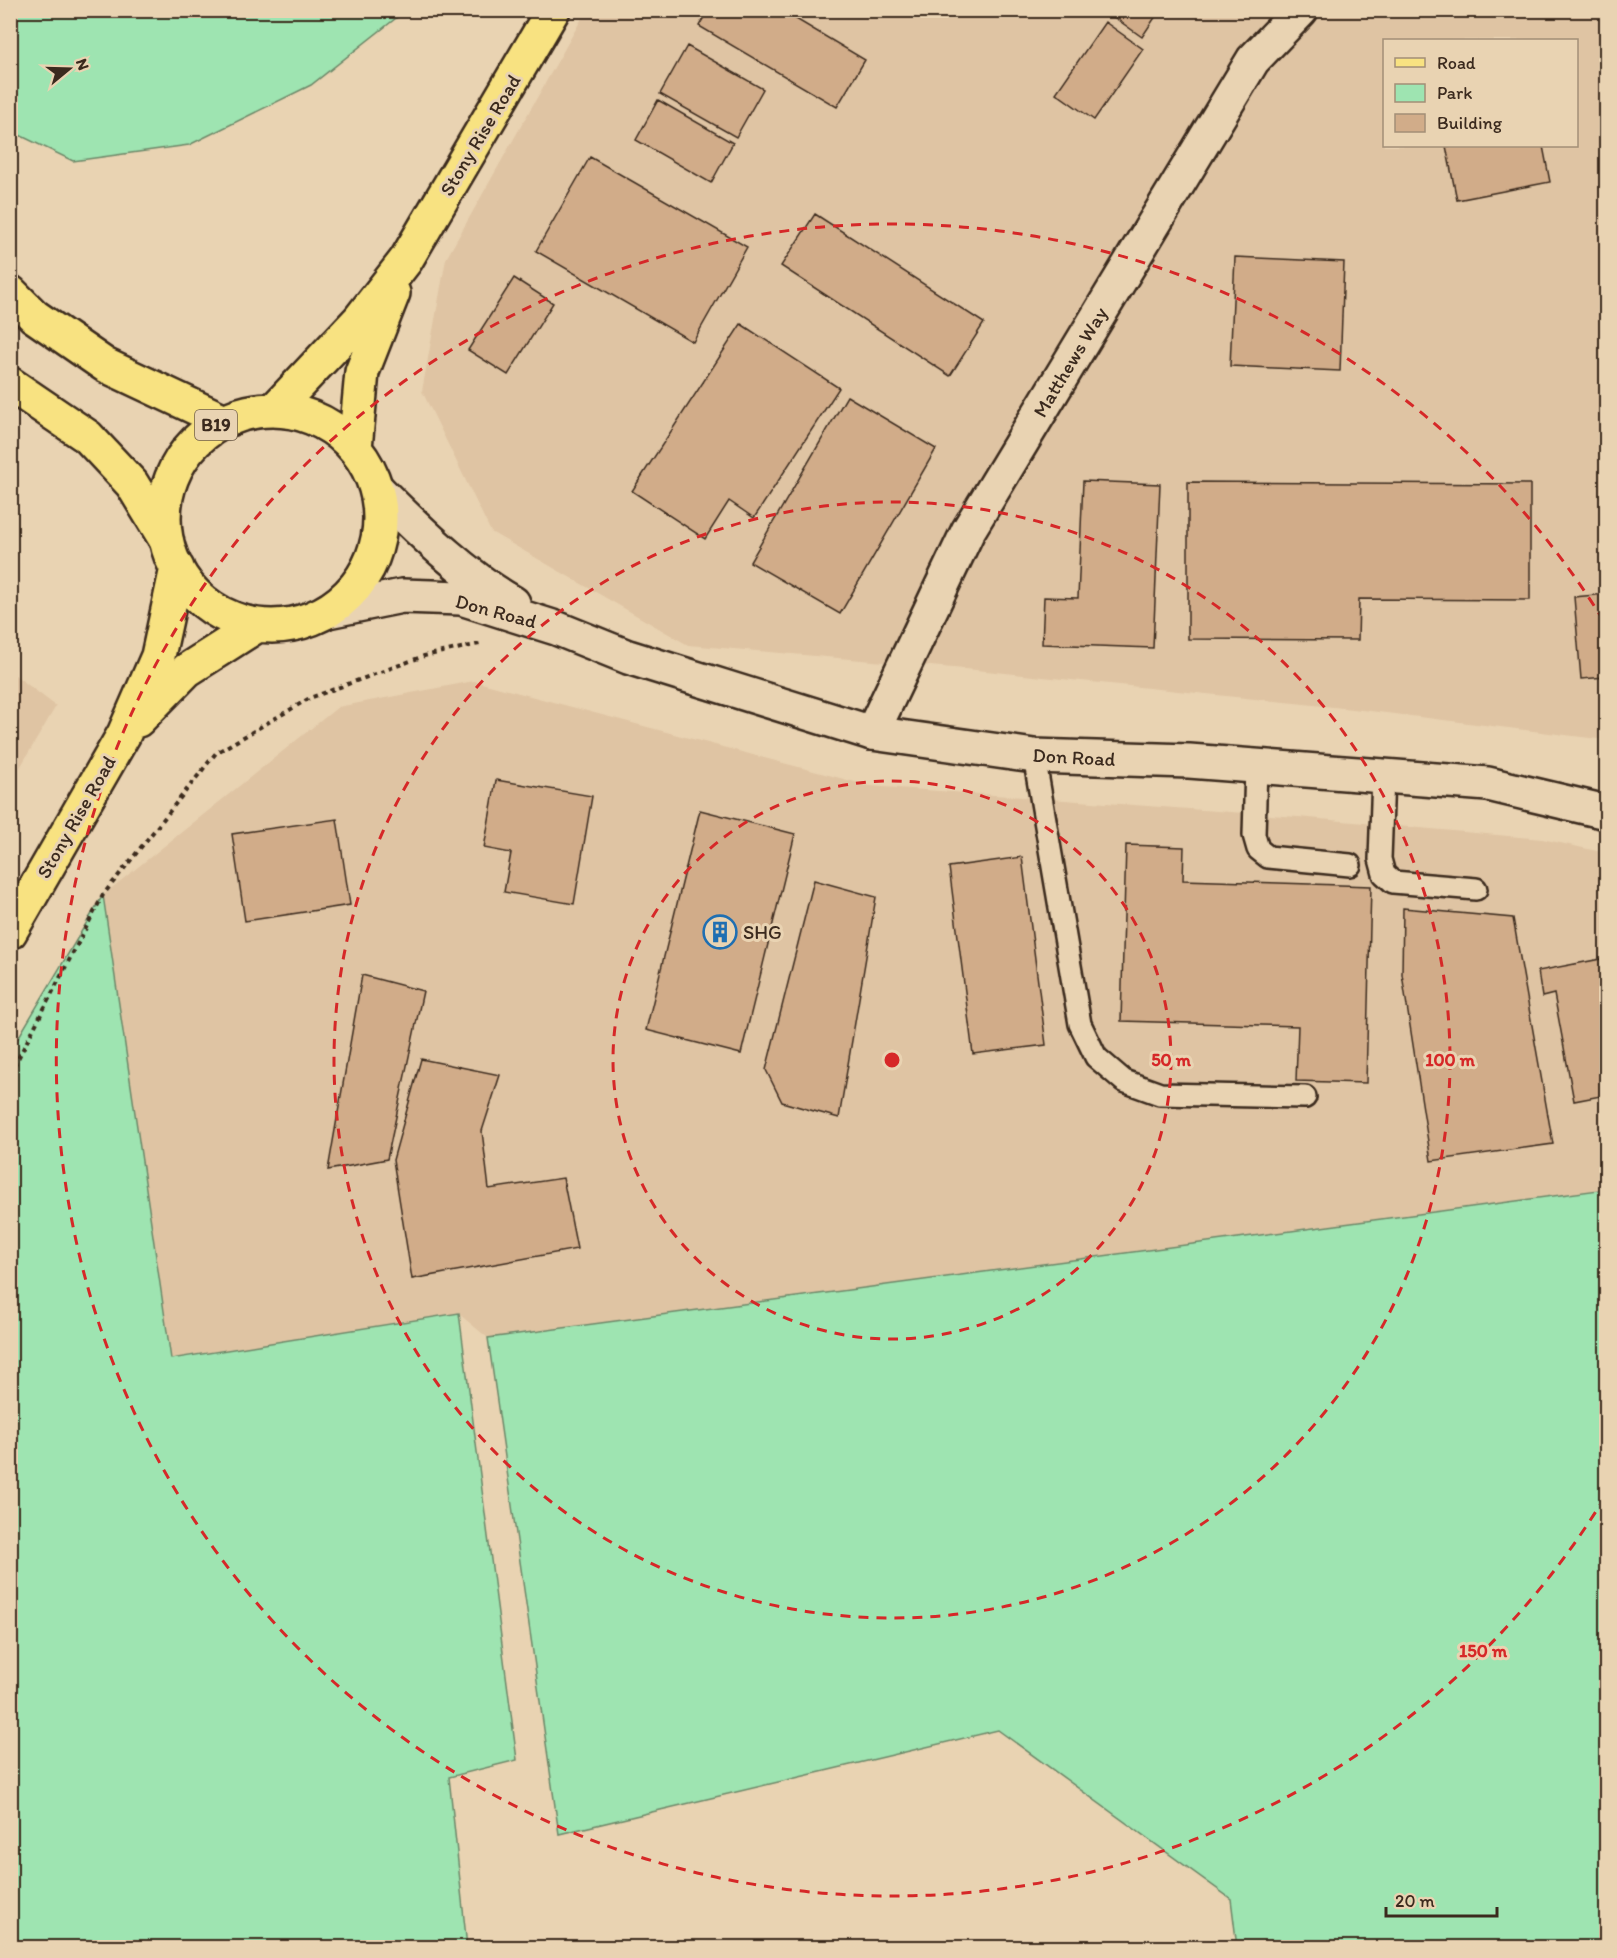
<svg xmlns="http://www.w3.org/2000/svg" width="1617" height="1958" viewBox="0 0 1617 1958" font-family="Itim,sans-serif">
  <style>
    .built { fill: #dfc4a3; fill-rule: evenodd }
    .green { fill: #9ee4b1; stroke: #6c8768; stroke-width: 1.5 }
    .building { fill: #d1ac89; stroke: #3b2a1e; stroke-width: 1.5 }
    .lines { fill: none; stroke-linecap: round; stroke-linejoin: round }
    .service-casing { stroke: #3b2a1e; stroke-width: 26 }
    .minor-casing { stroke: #3b2a1e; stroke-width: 38 }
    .secondary-casing { stroke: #3b2a1e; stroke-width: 38 }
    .primary-casing { stroke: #3b2a1e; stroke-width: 38 }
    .motorway-casing { stroke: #3b2a1e; stroke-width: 38 }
    .path { stroke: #3b2a1e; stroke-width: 4; stroke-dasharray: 4.5 4.5; stroke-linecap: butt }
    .service { stroke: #e9d3b2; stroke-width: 21 }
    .minor { stroke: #e9d3b2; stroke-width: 33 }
    .secondary { stroke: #e9d3b2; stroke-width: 33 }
    .primary { stroke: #f8e281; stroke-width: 33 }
    .motorway { stroke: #f8e281; stroke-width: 33 }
    .ring { fill: none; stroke: #d62828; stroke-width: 3; stroke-dasharray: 10 8 }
    .labels { text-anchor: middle; stroke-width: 6; stroke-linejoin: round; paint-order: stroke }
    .shield { fill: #e9d3b2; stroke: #6f5d4a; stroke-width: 1.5 }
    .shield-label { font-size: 18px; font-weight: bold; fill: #3b2a1e }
    .street-label { font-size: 20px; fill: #3b2a1e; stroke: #e9d3b2 }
    .poi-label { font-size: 20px; fill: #3b2a1e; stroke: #e9d3b2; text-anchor: start }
    .centre { fill: #d62828; stroke: #e9d3b2; stroke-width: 3 }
    .ring-label { font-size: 18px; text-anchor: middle; font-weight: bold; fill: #d62828; stroke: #e9d3b2; stroke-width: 6; stroke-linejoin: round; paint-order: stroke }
  </style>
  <rect width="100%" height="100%" fill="#e9d3b2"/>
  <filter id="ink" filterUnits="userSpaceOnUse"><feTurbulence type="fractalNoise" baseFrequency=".0167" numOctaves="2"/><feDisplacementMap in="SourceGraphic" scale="12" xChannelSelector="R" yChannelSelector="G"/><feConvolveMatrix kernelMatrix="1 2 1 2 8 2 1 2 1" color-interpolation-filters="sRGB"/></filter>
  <g filter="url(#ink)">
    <path class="built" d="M586,11H1606V740L1362,710L976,670L688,645L491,532L422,391L446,259ZM1384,40H1576V146H1384Z
      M11,672L56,706L11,783Z
      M474,681L870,786L1298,817L1542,839L1606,853V1189L488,1338L459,1314L170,1359L103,895L338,707Z"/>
    <path class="green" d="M10,11L11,10L405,11L311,85L189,145L73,161L11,131Z
      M103,895L171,1359L459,1313L517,1760L449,1777L467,1947H11V1050Z
      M1606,1189V1947H1237L1231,1899L998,1730L559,1834L488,1338Z"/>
    <path class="building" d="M708,10H781L865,60L837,107L699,26Z
      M1104,10H1160L1142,37Z
      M1105,22L1143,49L1094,120L1056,93Z
      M687,46L763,89L736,137L660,94Z
      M658,100L733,143L711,183L636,140Z
      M1446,146H1543L1550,182L1457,200Z
      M590,157L747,247L693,342L536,251Z
      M815,214L984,323L950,376L781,266Z
      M1235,257L1344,262L1340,371L1230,366Z
      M514,278L553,303L508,375L468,350Z
      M741,324L839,388L754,518L729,501L705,539L632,491Z
      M847,396L936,449L840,614L750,562Z
      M1083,481L1160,484L1153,648L1042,644L1044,597L1078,598Z
      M1188,482L1530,484V600L1359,599L1358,640L1188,639Z
      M1606,594V677L1581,679L1574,597Z
      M496,780L592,796L574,904L504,892L511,853L484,848Z
      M700,810L795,834L741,1054L646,1030Z
      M337,819L350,905L245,921L232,834Z
      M1126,845L1184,847L1183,880L1371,886L1366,1083L1296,1081L1298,1026L1121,1021Z
      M1022,857L1046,1045L973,1054L949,867Z
      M814,880L876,897L839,1118L782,1102L766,1070Z
      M1403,908L1513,918L1553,1144L1431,1161L1402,974Z
      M1606,958V1095L1574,1101L1554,994L1542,997L1538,971Z
      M362,975L423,991L387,1159L328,1170Z
      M421,1059L500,1075L482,1131L489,1189L563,1178L577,1249L412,1279L393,1160Z"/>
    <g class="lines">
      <defs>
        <path id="service" d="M1034,756L1080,1024L1096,1057L1124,1081L1160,1094L1305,1097
          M1256,766L1254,835L1258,849L1268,857L1350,865
          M1383,776L1380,859L1384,874L1393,882L1476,889"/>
        <path id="minor" d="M872,733L968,531L1253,60L1301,10"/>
        <path id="secondary" d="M377,489C419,530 461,573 513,603
          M328,611L402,596L461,598L556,628L628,657L872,733L1034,756L1189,761L1488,784L1606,812"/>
        <path id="primary" d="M276,408L360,319L406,260L553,10
          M164 518a108 108 0 1 1 216 0a108 108 0 1 1-216 0Z
          M355,448L362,372L393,293
          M138,720L187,670L256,626
          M10,932L124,734L158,656L177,568"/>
        <path id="motorway" d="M10,292L34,316L105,365L222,420
          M10,384L88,437L132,484L166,540"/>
      </defs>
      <use href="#service" class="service-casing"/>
      <use href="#minor" class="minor-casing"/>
      <use href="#secondary" class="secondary-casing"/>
      <use href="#primary" class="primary-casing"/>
      <use href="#motorway" class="motorway-casing"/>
      <path class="path" d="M10,1074L103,895L216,753L310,698L424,656L484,643"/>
      <use href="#service" class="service"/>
      <use href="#minor" class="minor"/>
      <use href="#secondary" class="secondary"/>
      <use href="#primary" class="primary"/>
      <use href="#motorway" class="motorway"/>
    </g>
  </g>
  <g class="ring">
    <circle cx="892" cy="1060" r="279"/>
    <circle cx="892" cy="1060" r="558"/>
    <path d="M1605 1497A836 836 0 1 1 1605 623"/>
  </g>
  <defs>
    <symbol id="building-ring" viewBox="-11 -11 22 22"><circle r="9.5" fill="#e9d3b2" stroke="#1f6fb2" stroke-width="1.5"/><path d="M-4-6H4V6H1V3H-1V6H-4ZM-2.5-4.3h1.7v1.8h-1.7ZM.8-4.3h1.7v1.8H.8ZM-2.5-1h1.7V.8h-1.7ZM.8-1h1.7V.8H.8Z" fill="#1f6fb2"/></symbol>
  </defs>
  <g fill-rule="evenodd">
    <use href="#building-ring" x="701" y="913" width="38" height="38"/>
  </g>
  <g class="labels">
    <rect class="shield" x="195" y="410" width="42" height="30" rx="4.5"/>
    <g class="shield-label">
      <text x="216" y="431">B19</text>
    </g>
    <g class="street-label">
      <text transform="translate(480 135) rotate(-59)" y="7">Stony Rise Road</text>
      <text transform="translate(1070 362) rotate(-59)" y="7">Matthews Way</text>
      <text transform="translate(496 611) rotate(15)" y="7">Don Road</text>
      <text transform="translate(1074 757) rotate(3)" y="7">Don Road</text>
      <text transform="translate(76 817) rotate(-60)" y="7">Stony Rise Road</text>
    </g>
    <g class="poi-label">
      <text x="743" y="939">SHG</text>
    </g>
  </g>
  <circle cx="892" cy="1060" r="9" class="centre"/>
  <g class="ring-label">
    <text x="1171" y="1066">50 m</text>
    <text x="1450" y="1066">100 m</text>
    <text x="1483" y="1657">150 m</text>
  </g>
  <rect width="1617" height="1958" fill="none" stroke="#e9d3b2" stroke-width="36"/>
  <rect x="18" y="18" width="1581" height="1922" fill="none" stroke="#3b2a1e" stroke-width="2" filter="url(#ink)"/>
  <rect x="1383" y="39" width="195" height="108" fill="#e9d3b2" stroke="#a38f77" stroke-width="1.5"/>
  <rect x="1395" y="58" width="30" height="9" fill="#f8e281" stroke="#a38f77" stroke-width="1.5"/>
  <text x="1437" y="69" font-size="18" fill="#3b2a1e">Road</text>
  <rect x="1395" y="84" width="30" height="18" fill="#9ee4b1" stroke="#a38f77" stroke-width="1.5"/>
  <text x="1437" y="99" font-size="18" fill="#3b2a1e">Park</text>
  <rect x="1395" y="114" width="30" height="18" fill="#d1ac89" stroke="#a38f77" stroke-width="1.5"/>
  <text x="1437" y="129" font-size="18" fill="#3b2a1e">Building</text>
  <g transform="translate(69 69) rotate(71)" stroke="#e9d3b2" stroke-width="4.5" paint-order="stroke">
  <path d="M0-4.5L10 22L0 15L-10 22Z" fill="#3b2a1e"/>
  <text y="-9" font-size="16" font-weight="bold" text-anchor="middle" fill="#3b2a1e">N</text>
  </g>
  <path d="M1386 1907v9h111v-9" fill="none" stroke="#3b2a1e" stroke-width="3"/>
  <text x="1395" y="1907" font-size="18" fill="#3b2a1e" stroke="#e9d3b2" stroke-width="4.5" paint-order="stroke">20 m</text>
</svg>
